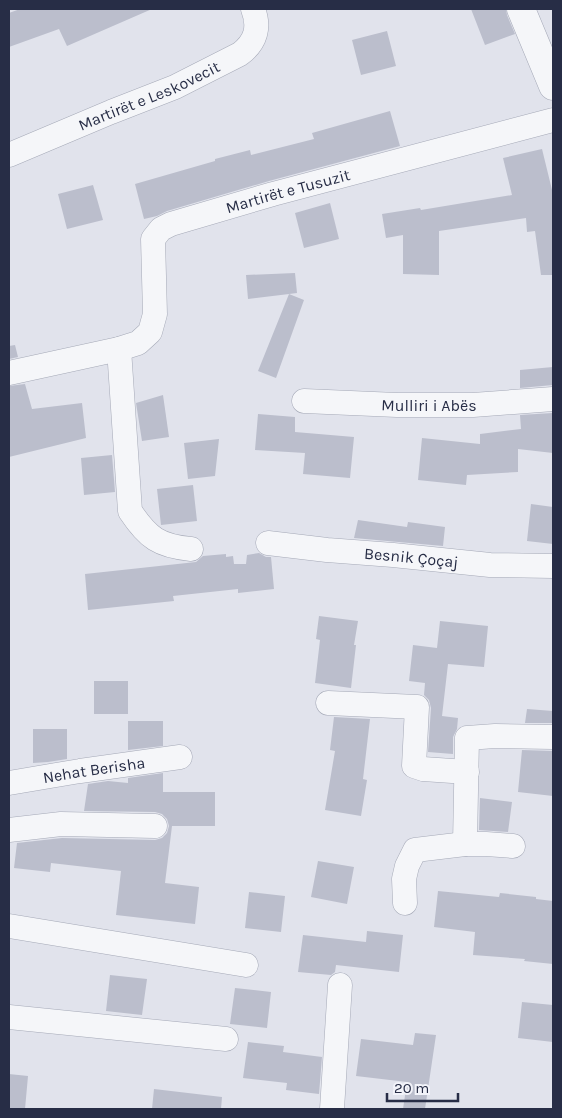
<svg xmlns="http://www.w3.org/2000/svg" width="562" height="1118" viewBox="0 0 562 1118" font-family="Karla,sans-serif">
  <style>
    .building { fill: #bbbecc }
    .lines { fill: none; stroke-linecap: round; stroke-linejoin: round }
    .minor-casing { stroke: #a5a9b7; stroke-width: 25 }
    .tertiary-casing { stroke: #a5a9b7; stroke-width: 29 }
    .minor { stroke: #f5f6f9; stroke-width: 24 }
    .tertiary { stroke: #f5f6f9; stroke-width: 28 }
    .labels { text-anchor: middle; stroke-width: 5; stroke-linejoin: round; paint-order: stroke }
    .street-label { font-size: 16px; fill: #272d46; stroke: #f2f3f9 }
  </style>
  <rect width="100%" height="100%" fill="#e1e3ec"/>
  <path class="building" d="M20,9H152L67,46L59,29L9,47V13Z
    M471,9H506L507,15L515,34L485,45Z
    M387,31L396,66L361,75L352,40Z
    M390,111L400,146L269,181L167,211L157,216L144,219L135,184L215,161V159L250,150L251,155L314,139L312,133Z
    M542,149L553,194V275H541L535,231L527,232L526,218L439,231V275L403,274V235L386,238L382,214L420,208L421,210L512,195L503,158Z
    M93,185L103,220L67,229L58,194Z
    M330,203L339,239L304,248L295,213Z
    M295,273L297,293L289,294L304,300L276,378L258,371L289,294L248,299L246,275Z
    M15,345L18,357L9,359V346Z
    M553,367V385L520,388V370Z
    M25,384L32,409L82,403L86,438L9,457V386Z
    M163,395L169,437L142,441L136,403Z
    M553,413V453L518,449V472L467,475L466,485L418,480L422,438L480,444V434L521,429L520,415Z
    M258,414L295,417V432L354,437L350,478L303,474L305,453L255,450Z
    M219,439L215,476L188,479L184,443Z
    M112,455L115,492L84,495L81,458Z
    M193,485L197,521L161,525L157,489Z
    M531,504L553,507V544L527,541Z
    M358,520L407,527L408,522L445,527L443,546L354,538Z
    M259,553L266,557H271L274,589L238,593V589L173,596L174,601L88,610L85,574L196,562L203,556L226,554V557L233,556L234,564H246L247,555Z
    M319,616L358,621L354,645H356L351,688L315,683L320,640L316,639Z
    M440,621L488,626L484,667L448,664L442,716L458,718L457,729L453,737V754L428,752L431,708L429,700L424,695L425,683L409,681L413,645L437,648Z
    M94,681H128V714H94Z
    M527,709L553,711V723H525Z
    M334,717L370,719L363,779L367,780L361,816L325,810L335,751L330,750Z
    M128,721H163V746L128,750Z
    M33,729H67V759L48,762L33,763Z
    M522,750L553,751V796L518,792Z
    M163,773V792H215V826H172L165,883L199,887L195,924L116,915L121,871L51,863L50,872L14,868L17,843L62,838L155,840L162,838L167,833L169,826L167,819L162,814L155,812L84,811L88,784L108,781L128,783V778Z
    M480,798L512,802L508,832L479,830Z
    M318,861L354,867L347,904L311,897Z
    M438,891L499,897L500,893L536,897V899L553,901V964L524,961L525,959L473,955L475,932L434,927Z
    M249,892L285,896L281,932L245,928Z
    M367,931L403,935L399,972L336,965L335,972L331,975L298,972L303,935L366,942Z
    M110,975L147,979L142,1015L106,1011Z
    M235,988L271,992L267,1028L230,1024Z
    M522,1002L553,1005V1042L518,1038Z
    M415,1033L436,1035L425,1109H403L407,1082L356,1076L361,1039L413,1045Z
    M248,1042L284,1046L283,1052L322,1057L319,1094L286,1090L287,1083L243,1078Z
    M9,1074L28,1076L25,1109H9Z
    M154,1089L222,1097L221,1109H152Z"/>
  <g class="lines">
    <defs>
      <g id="minor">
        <path id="s1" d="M9,155L111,112L175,87L240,54C256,42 260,27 253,9"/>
        <path d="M119,349L130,511C148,538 159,546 191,549"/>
        <path id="s2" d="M9,373L119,349L138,343L150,332L155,314L153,239L161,229L171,224L273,194L553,120"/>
        <path id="s3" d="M304,401L397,405H473L553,399"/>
        <path id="s4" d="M268,543L327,550L393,555L490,565L553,566"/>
        <path d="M328,703L417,707L414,766L423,769L467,772"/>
        <path id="s5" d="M9,783L80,771L180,757"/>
        <path d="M9,830L61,824L155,826"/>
        <path d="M465,844L467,738L495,736L553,737"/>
        <path d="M405,903L404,879L407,866L415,850L465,844H486L513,846"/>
        <path d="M9,926L246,965"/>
        <path d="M9,1017L226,1039"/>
        <path d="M332,1109L340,985"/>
      </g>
      <path id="tertiary" d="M521,9L553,86"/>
    </defs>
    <use href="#minor" class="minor-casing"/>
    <use href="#tertiary" class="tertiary-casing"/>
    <use href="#minor" class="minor"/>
    <use href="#tertiary" class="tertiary"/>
  </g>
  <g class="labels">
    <g class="street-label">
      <text dy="6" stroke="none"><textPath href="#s1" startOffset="152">Martirët e Leskovecit</textPath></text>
      <text dy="6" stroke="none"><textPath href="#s2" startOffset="388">Martirët e Tusuzit</textPath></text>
      <text dy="6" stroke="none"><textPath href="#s3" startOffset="125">Mulliri i Abës</textPath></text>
      <text dy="6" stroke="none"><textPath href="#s4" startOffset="144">Besnik Çoçaj</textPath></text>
      <text dy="6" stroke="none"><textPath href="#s5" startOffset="86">Nehat Berisha</textPath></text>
    </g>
  </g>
  <rect width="562" height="1118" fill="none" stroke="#272d46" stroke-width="20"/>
  <path d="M387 1093v8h71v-8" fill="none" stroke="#272d46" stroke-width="2.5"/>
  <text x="394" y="1093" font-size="15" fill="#272d46" stroke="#f2f3f9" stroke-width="4" paint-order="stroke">20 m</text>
</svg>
